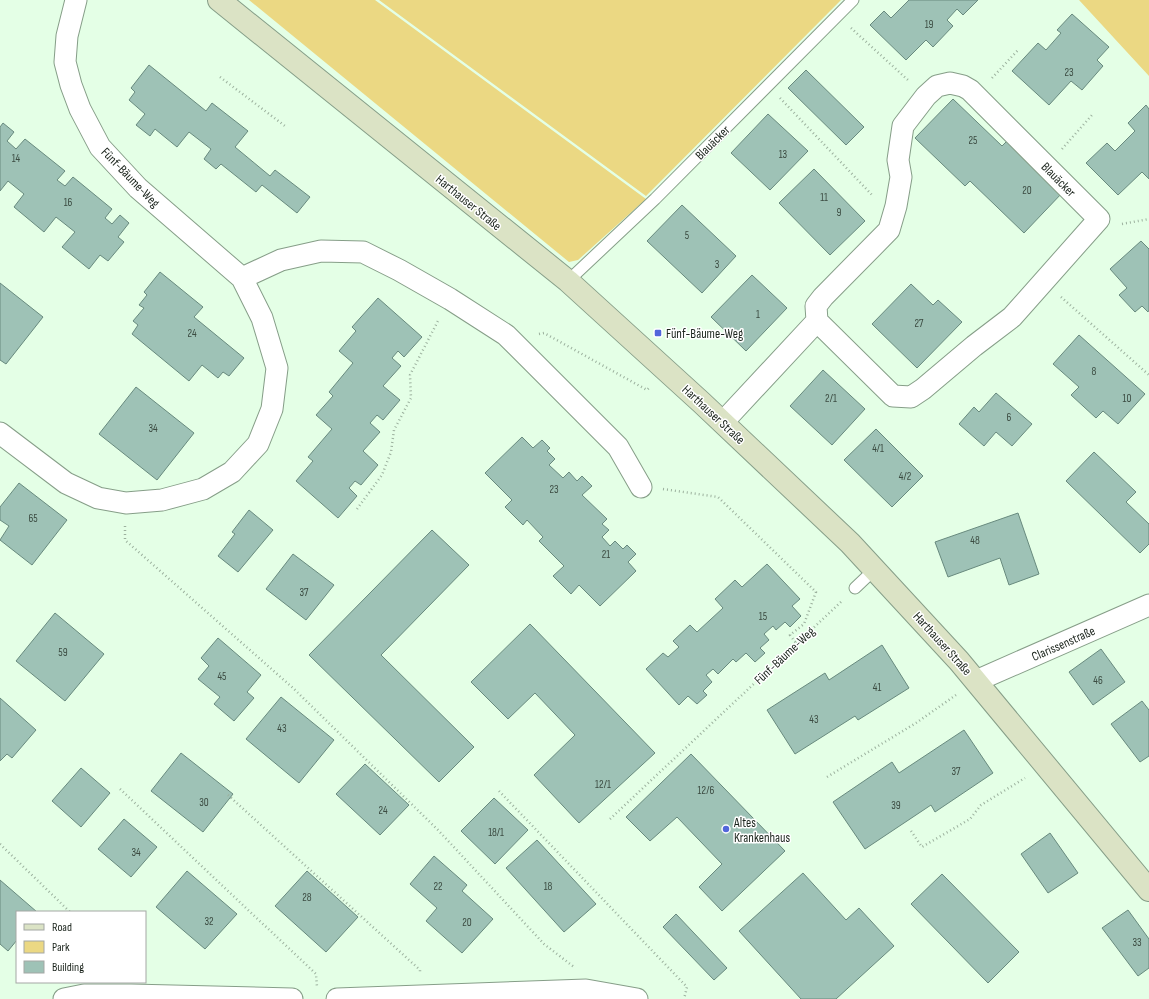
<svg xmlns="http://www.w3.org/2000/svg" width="1149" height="999" viewBox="0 0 1149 999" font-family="'Sofia Sans Condensed',sans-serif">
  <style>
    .green { fill: #ebd883 }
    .building { fill: #9ec2b6; stroke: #688a7e }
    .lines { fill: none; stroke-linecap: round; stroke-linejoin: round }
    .lane-casing { stroke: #869e88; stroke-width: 13 }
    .street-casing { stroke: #869e88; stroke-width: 23 }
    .secondary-casing { stroke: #869e88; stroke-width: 24 }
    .path { stroke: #9cb19e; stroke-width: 2.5; stroke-dasharray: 1 3; stroke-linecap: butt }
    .lane { stroke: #fff; stroke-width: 11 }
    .street { stroke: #fff; stroke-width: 21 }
    .secondary { stroke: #dbe3c5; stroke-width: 22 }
    .poi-dot { fill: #5266db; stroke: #fff; stroke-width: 1.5 }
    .labels { text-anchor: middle; stroke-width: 3; stroke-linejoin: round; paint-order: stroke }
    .number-label { font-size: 11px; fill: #3c4c42 }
    .street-label { font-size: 13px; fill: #1b241c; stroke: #fff }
    .poi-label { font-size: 13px; fill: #1b241c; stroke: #fff; text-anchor: start }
  </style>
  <rect width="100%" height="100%" fill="#e4ffe6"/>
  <path class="green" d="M249,0H375L646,199L578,260L569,262Z
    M379,0H841L646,196Z
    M1079,0H1149V76Z"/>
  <path class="building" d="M909,0H978L963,15L957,9L947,20L953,26L933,47L926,40L906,60L870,25L884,11L891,18Z
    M1072,14L1109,47L1097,60L1103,66L1082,90L1071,81L1049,105L1012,71L1038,43L1046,50L1061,33L1057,30Z
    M149,65L206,111L212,103L248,131L235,147L270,176L275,170L310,197L297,213L262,185L256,192L221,164L216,169L204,159L211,149L189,132L177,147L155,129L150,136L136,125L145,114L129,100L135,92L131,88Z
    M806,70L864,127L846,145L788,88Z
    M953,99L1002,146L1009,139L1063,192L1024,233L970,181L965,186L915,138Z
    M1146,105L1149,109V179L1142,172L1118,195L1086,163L1107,143L1115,151L1135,131L1128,123Z
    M768,114L808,151L770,190L731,153Z
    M3,123L14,132L7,141L16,149L25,139L65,171L57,180L65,186L73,177L112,209L105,218L112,224L120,215L129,223L118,237L124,242L108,261L100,255L89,269L62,247L75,232L56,217L44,232L14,207L24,194L8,181L0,191V127Z
    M814,169L865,221L830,255L779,203Z
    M682,205L736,256L702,293L647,241Z
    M1141,241L1149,249V310L1148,312L1142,306L1135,312L1119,295L1127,288L1110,269Z
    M160,272L203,307L194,317L244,358L229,376L223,372L218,378L202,365L189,381L132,334L138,325L133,321L144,308L139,305L147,295L144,292Z
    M752,275L787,308L746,351L711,317Z
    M0,283L43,317L6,364L0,360Z
    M911,284L933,305L938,300L962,322L917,368L872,324Z
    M378,298L422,337L404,357L398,351L392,358L401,366L383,386L400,400L383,420L377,415L370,423L380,432L363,451L378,465L361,485L355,481L349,488L357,496L338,518L296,481L313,461L308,457L332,429L316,415L333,396L329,392L353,363L339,351L356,331L352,327Z
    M1079,335L1145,394L1118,424L1103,411L1096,418L1071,395L1079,387L1053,364Z
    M823,370L865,409L832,445L790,406Z
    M136,387L194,433L157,480L99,434Z
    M996,393L1032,424L1012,446L996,432L984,446L959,424L974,407L979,412Z
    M876,429L923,476L892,507L844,460Z
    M522,437L533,448L542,440L550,448L547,451L555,459L549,465L563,478L569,472L577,481L582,476L592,486L582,495L607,519L602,524L609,530L602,537L610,546L615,541L623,549L627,545L636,554L628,562L636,571L600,606L579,585L571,594L553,576L564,566L539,541L543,537L527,520L523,525L505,507L512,500L485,473Z
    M1094,452L1136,492L1126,502L1149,524V544L1140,553L1066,481Z
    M19,483L67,520L32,565L0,540L9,526L0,520V507Z
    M249,510L273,530L238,572L218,556L235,534L232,532Z
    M1018,513L1039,574L1009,585L1000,558L948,577L935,542Z
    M432,530L469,565L381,655L474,747L439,782L309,655Z
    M293,554L334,585L306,620L266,589Z
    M767,564L800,599L792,606L801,616L790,627L785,622L776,630L773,626L764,634L769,640L760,648L765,653L755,662L746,653L736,662L733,659L718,674L713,669L706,675L712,682L703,691L707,695L697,704L688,696L679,705L646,669L663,653L668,657L679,647L673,641L690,625L697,632L723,608L715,599L735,580L742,587Z
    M55,613L104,654L65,701L16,661Z
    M530,624L655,753L579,823L534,775L575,735L535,693L508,719L471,682Z
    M218,638L261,675L247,692L254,698L234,721L214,704L220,697L198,679L209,666L201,658Z
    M882,645L909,688L858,720L855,716L795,754L767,710L825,673L829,680Z
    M1101,649L1125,682L1093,705L1069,672Z
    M281,697L334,740L299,783L246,739Z
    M0,698L36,730L12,758L7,754L0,761Z
    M1142,701L1149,710V756L1140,762L1111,724Z
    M964,730L993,773L935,812L931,805L865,849L833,802L892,762L899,773Z
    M181,753L233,794L203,832L151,791Z
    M691,754L785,851L722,911L699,887L722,864L677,817L650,841L626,817Z
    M365,764L409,805L380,835L336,794Z
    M81,768L110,793L81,827L52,801Z
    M494,798L528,830L495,864L461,831Z
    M124,819L157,847L131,877L98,849Z
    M1050,833L1078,873L1048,893L1021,854Z
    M537,840L596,904L564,932L506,868Z
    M434,856L467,885L462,891L493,919L462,953L426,921L437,908L410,884Z
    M187,871L237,914L205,949L156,907Z
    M307,871L358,917L326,952L275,906Z
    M803,873L846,920L859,908L894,946L836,999H801L739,931Z
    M942,874L1019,952L988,983L911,904Z
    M0,880L37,912H17V940L8,951L0,944Z
    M1128,910L1149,939V968L1138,976L1102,928Z
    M676,914L727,968L714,980L663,927Z"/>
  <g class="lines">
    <defs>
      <path id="lane" d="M568,281L655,199L853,0
        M855,588L875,569"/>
      <path id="street" d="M242,278L281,260L321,251L363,252L399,270L450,299L506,335L618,447L641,487
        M723,422L817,321L893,396L911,397L923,389L974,346L1012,317L1099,219L970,90L963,86L950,83L937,86L926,96L903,126L898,160L901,177L896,206L889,230L823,297L816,306L817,321
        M0,433L66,483L98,498L126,503L162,500L203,489L232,472L258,444L272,409L277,368L262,318L242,278L138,188L100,147L80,109L71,85L65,62L67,36L76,0
        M976,681L1149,605
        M64,999L84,995H131L292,999
        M337,999L586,990L637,999"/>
      <path id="secondary" d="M219,0L568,281L702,403L850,543L959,661L1149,890"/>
    </defs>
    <use href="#lane" class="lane-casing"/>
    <use href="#street" class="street-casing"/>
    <use href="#secondary" class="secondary-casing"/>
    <path class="path" d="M851,28L909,81
      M220,77L285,126
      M992,78L1019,49
      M780,98L873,196
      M1062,149L1092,115
      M1122,224L1149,219
      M1061,297L1149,375
      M539,334L544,333L647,390L650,387
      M663,489L718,497L816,592L804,624L790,635L796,643
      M357,509L382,475L391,452L394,430L411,398L410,375L439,319
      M125,526V540L293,688L438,830L544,944L574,967
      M827,777L916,723L956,695
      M120,789L316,974L317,987
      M499,791L687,987L684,999
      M228,795L420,970V973
      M610,819L843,600
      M911,831L922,847L970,819L981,805L1025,778
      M0,844L70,912"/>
    <use href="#lane" class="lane"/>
    <use href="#street" class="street"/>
    <use href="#secondary" class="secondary"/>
  </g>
  <g class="poi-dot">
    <rect x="654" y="329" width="8" height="8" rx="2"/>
    <circle cx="726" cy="829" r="4"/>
  </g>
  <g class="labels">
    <g class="number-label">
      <text x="929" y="28">19</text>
      <text x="1069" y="76">23</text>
      <text x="973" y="144">25</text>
      <text x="783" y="158">13</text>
      <text x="16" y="162">14</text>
      <text x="1027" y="194">20</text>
      <text x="824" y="201">11</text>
      <text x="68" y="206">16</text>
      <text x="839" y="216">9</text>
      <text x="687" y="239">5</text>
      <text x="717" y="268">3</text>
      <text x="758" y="318">1</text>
      <text x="919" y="327">27</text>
      <text x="192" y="337">24</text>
      <text x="1094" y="375">8</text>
      <text x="831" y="402">2/1</text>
      <text x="1127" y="402">10</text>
      <text x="1009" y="421">6</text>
      <text x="153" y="432">34</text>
      <text x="878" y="452">4/1</text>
      <text x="905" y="480">4/2</text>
      <text x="554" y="493">23</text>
      <text x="33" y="522">65</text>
      <text x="975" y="544">48</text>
      <text x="606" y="558">21</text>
      <text x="304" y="596">37</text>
      <text x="763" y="620">15</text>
      <text x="63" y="656">59</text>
      <text x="222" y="680">45</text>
      <text x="1098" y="684">46</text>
      <text x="877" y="691">41</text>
      <text x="814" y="723">43</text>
      <text x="282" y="732">43</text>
      <text x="956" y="775">37</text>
      <text x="603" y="788">12/1</text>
      <text x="706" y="794">12/6</text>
      <text x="204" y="806">30</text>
      <text x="896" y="809">39</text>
      <text x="383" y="814">24</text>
      <text x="496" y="836">18/1</text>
      <text x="136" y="856">34</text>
      <text x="438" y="890">22</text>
      <text x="548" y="890">18</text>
      <text x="307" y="901">28</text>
      <text x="209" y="925">32</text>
      <text x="467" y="926">20</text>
      <text x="1137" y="946">33</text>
    </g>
    <g class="street-label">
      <text transform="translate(712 142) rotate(-45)" y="5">Blauäcker</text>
      <text transform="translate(131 177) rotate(46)" y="5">Fünf-Bäume-Weg</text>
      <text transform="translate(1059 179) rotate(45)" y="5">Blauäcker</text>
      <text transform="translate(469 202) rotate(39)" y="5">Harthauser Straße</text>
      <text transform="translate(714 414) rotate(43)" y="5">Harthauser Straße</text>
      <text transform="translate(943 643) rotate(48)" y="5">Harthauser Straße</text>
      <text transform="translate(1063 643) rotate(-24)" y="5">Clarissenstraße</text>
      <text transform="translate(784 655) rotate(-43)" y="5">Fünf-Bäume-Weg</text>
    </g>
    <g class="poi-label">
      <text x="666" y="338">Fünf-Bäume-Weg</text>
      <text x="734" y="827">Altes<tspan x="734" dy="15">Krankenhaus</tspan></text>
    </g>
  </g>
  <rect x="16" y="911" width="130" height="72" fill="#ffffff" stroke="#a4a7a4"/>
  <rect x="24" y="924" width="20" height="6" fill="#dbe3c5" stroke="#a4a7a4"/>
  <text x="52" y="931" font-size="12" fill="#1b241c">Road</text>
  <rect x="24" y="941" width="20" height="12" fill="#ebd883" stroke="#a4a7a4"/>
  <text x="52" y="951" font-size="12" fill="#1b241c">Park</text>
  <rect x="24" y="961" width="20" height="12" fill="#9ec2b6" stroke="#a4a7a4"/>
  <text x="52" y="971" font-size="12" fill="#1b241c">Building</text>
</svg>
